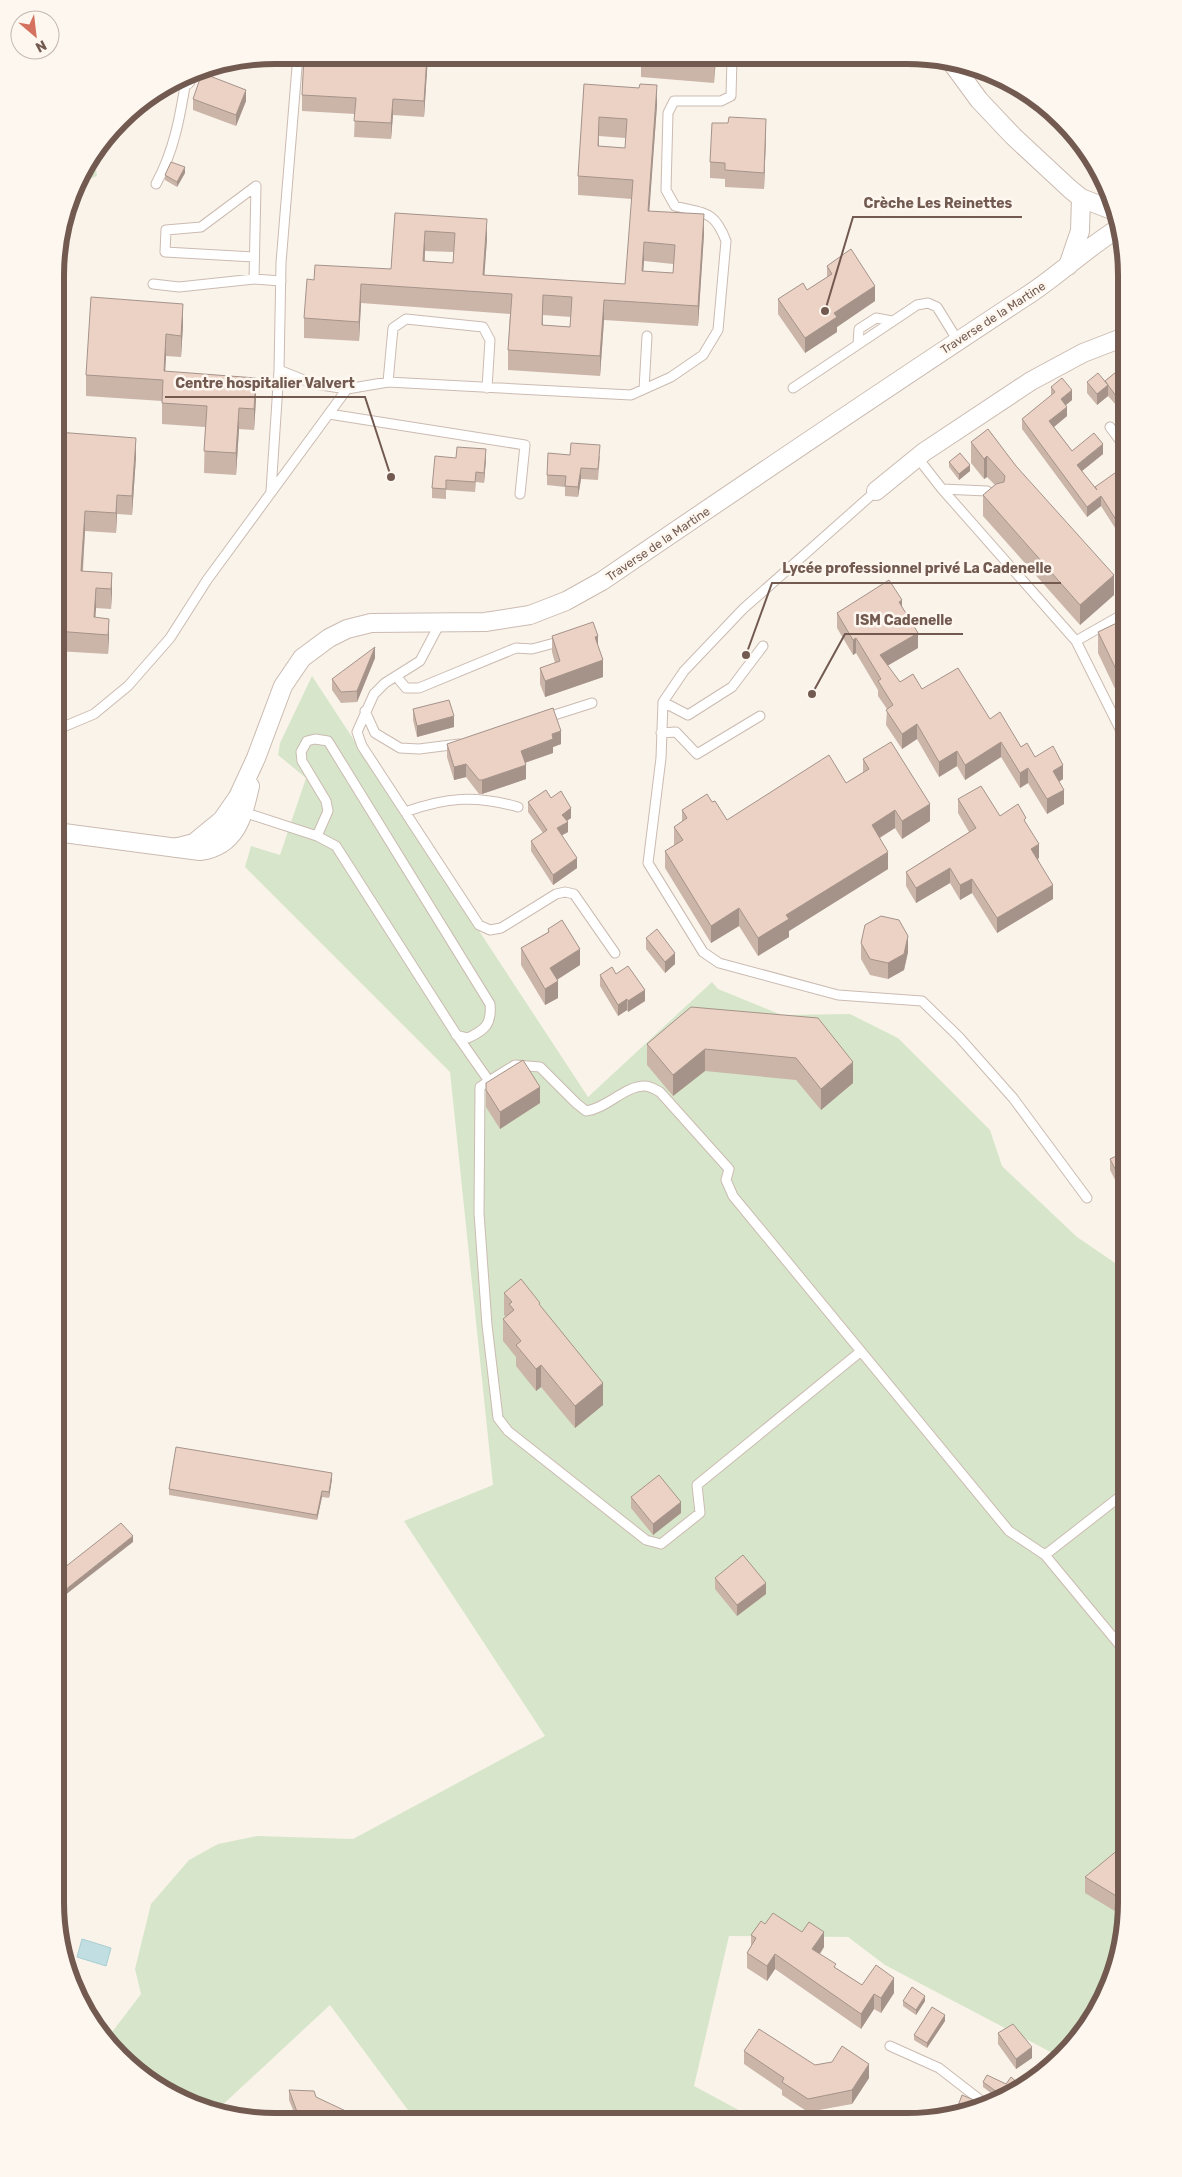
<svg xmlns="http://www.w3.org/2000/svg" width="1182" height="2177" viewBox="0 0 1182 2177" font-family="Rubik,sans-serif">
  <style>
    .green { fill: #d7e6ca }
    .water { fill: #c1dfe2; stroke: #a8ced2 }
    .lines { fill: none; stroke-linecap: round; stroke-linejoin: round }
    .service-casing { stroke: #cbbbb1; stroke-width: 11 }
    .minor-casing { stroke: #cbbbb1; stroke-width: 20 }
    .service { stroke: #fff; stroke-width: 9 }
    .minor { stroke: #fff; stroke-width: 18 }
    .wall { fill: #cbb5a9; fill-rule: evenodd }
    .shaded-wall { fill: #a5938a }
    .building { fill: #ecd2c5; stroke: #a5938a; fill-rule: evenodd }
    .labels { text-anchor: middle; stroke-width: 5; stroke-linejoin: round; paint-order: stroke }
    .street-label { font-size: 12px; fill: #725a50; stroke: #fdf7f0 }
    .rim { fill: none; stroke: #725a50; stroke-width: 6 }
    .leader { fill: none; stroke: #725a50; stroke-width: 2 }
    .callout-dot { fill: #725a50; stroke: #fdf7f0; stroke-width: 2 }
    .callout-label { font-size: 14px; text-anchor: middle; font-weight: bold; fill: #725a50; stroke: #fdf7f0; stroke-width: 5; stroke-linejoin: round; paint-order: stroke }
  </style>
  <rect width="100%" height="100%" fill="#faf3ea"/>
  <path class="green" d="M94,156L97,176L76,185L78,177Z
    M312,676L588,1097L712,982L718,989L782,1015L850,1014L898,1038L990,1130L1002,1166L1077,1237L1127,1271V1917L1110,1986L1081,2036L1060,2057L885,1965L848,1937L729,1936L694,2086L761,2122L416,2121L330,2005L216,2111L178,2099L130,2068L106,2040L141,1994L135,1969L151,1904L189,1860L218,1844L257,1836L353,1839L545,1736L404,1521L493,1485L450,1072L245,867L251,846L280,855L306,778L278,755L280,743Z"/>
  <path class="water" d="M82,1939L111,1948L106,1966L77,1957Z"/>
  <g class="lines">
    <defs>
      <path id="service" d="M156,184C174,151 180,117 186,80
        M254,257L165,252L166,230L201,227L256,186
        M254,279L256,186
        M153,284L179,287L254,279L281,281
        M858,344L859,329L876,318L892,321
        M279,370L314,384L347,389
        M388,382L393,328L406,319L483,327L490,340L487,388
        M793,388L917,305L928,303L937,307L958,341
        M644,389L647,336
        M329,414L525,445L520,494
        M1110,427L1127,450
        M917,457L942,489L1076,641L1127,743
        M942,489L987,491L997,497
        M271,491L279,370L281,263L298,55
        M876,491L743,609L684,671L663,702L661,758L648,863L703,952L719,963L838,995L922,1001L959,1037L1013,1098L1087,1198
        M440,623L420,661L385,683L374,694L357,732L362,746L479,925L490,930L501,928L556,894L565,892L574,894L615,953
        M1076,641L1127,612
        M396,676L406,688H419L516,648L532,649L562,641
        M663,702L688,715L732,687L763,646
        M365,711L375,733L400,748L419,749L459,744
        M545,718L592,703
        M56,730L94,714L128,686L170,638L207,580L347,389L388,382L631,395L671,377L703,355L718,330L726,241C714,210 705,214 675,206L666,190L668,113L674,101H721L731,96L732,58
        M661,733L676,732L697,754L760,716
        M240,811L317,836L336,846L456,1034L489,1081L480,1087L479,1213L487,1325L498,1418L508,1431L646,1540L661,1544L700,1513L697,1485L860,1352
        M405,812C447,797 475,795 518,807
        M317,836L328,811L326,801L302,761L301,752L307,741L315,739L328,741L490,1004C492,1024 485,1030 468,1038L456,1035
        M489,1081L515,1065L540,1067L576,1103L586,1111C608,1108 624,1086 645,1086C650,1086 656,1090 660,1092L729,1169L726,1180L733,1196L1009,1531L1045,1555L1127,1491
        M1125,1211L1127,1215
        M1045,1555L1127,1654
        M890,2046L939,2068L988,2106"/>
      <path id="minor" d="M949,59L979,100L1013,136L1070,189L1081,198L1117,212
        M185,75L186,80
        M1068,266L1080,231L1081,198
        M876,491L924,452L1031,381L1083,353L1127,336
        M56,832L200,851C236,846 243,817 250,786
        M175,848L194,843L222,820L238,797L256,758L283,686L302,658L329,638L347,629L371,623L485,622L530,615L566,601L602,581C743,485 883,390 1025,297C1058,276 1086,248 1119,228"/>
    </defs>
    <use href="#service" class="service-casing"/>
    <use href="#minor" class="minor-casing"/>
    <use href="#service" class="service"/>
    <use href="#minor" class="minor"/>
  </g>
  <path class="wall" d="M428,56L424,117L393,115L391,139L354,137L355,114L302,111V95Z
    M641,57L716,58L714,83L641,77Z
    M584,84L657,105L649,211L704,234L698,326L604,320L600,376L508,370V350L510,314L361,303L359,341L304,338V318L314,280L391,269L395,213L487,239L484,275L625,284L632,199L578,195V176ZM599,136L625,138V148L599,146ZM425,251L453,252V263L425,261ZM644,261L673,264V273L643,271ZM543,315L571,317L570,327L543,325Z
    M193,99L246,101L236,126L193,110Z
    M766,135L764,189L725,187V179L710,178V162Z
    M185,173L177,187L165,180V175Z
    M1119,259L1127,275V304L1119,275Z
    M827,266L875,301L837,327V332L805,353L778,314V299L807,290L827,277Z
    M183,325L181,357L166,356L165,371L256,399L254,430L239,429L236,475L204,473L205,427L162,424V401L86,396V375Z
    M1127,363L1116,405L1108,396L1097,405L1087,393V382L1105,381Z
    M1051,387L1072,400L1066,405L1067,416L1054,427L1072,451L1103,454L1082,471L1095,488L1127,475V491L1122,495L1127,503V556L1124,552V542L1101,506L1087,517L1022,429V419L1051,396Z
    M1126,422H1127V433L1126,432Z
    M988,429L1114,595L1080,625L983,516V495L995,485L987,477L984,479L971,463V442Z
    M57,432L136,457L132,515L117,514L116,533L85,531L83,571L112,573L111,609L96,608L95,618L109,619L108,654L56,651Z
    M570,455L600,456L598,480L581,479L578,497L565,496V487L547,485V475Z
    M456,458L486,459L484,483L476,482L475,492L446,490V499L432,498V488Z
    M949,462L970,471L959,480L949,467Z
    M902,607L918,648L887,666L900,682L922,689L990,719L1021,747L1063,779L1059,782L1064,804L1047,814L1028,783L1020,788L1001,757L965,780L957,766L939,777L917,739L902,749L886,725L887,709L878,696V690L856,653L853,655L837,628V613Z
    M1127,618V714L1098,653V632Z
    M552,636L598,645L603,677L545,697L540,684V668L555,663L552,652Z
    M375,658L357,702L341,703L332,690V679Z
    M413,709L454,727L417,737L413,720Z
    M447,744H561L553,747V753L525,763L526,779L482,794H479L466,777L454,780L447,757Z
    M863,759L930,821L902,839L895,828L880,838L888,869L789,931V937L758,956L739,926L711,943L665,868V851L674,845V827L682,821V810L712,802L727,820L846,783L863,772Z
    M551,798L571,818L567,821L568,832L562,835L577,868L553,885L531,851V841L543,833L528,812V802Z
    M958,799L1000,816L1026,823L1039,858L1038,859L1053,899L997,933L972,893L960,900L950,883L916,903L906,886V872L969,832L958,813Z
    M548,929L580,965L557,980L558,998L545,1005L521,965V948L548,932Z
    M646,938L675,964L665,973L646,949Z
    M861,943L908,952L904,970L888,979L870,975L861,959Z
    M616,974L645,1001L628,1012L627,1010L618,1016L600,986V975Z
    M691,1007L853,1083L821,1110L796,1080L705,1071L673,1096L647,1065V1044Z
    M486,1083L540,1103L500,1129L486,1107Z
    M1127,1151L1126,1201L1110,1170V1159Z
    M504,1293L540,1307L603,1405L575,1428L541,1387L536,1391L516,1366V1357L503,1341V1319L506,1317L504,1315Z
    M332,1479L329,1498L322,1497L317,1520L169,1495V1489Z
    M631,1497L681,1513L653,1535L631,1508Z
    M715,1578L766,1594L737,1616L715,1589Z
    M1121,1851L1118,1913L1085,1893V1877Z
    M765,1924L824,1947L820,1954L836,1968L862,1985L894,1993L881,2013L874,2009L861,2029L775,1969L767,1981L747,1968V1953L751,1946V1935Z
    M903,2001H925L916,2015L903,2006Z
    M945,2021L927,2048L914,2040V2035Z
    M998,2033L1032,2058L1016,2069L998,2044Z
    M744,2051L815,2065L869,2078L852,2104L808,2112L782,2095V2090L744,2064Z
    M983,2082L1006,2084L1022,2089L1000,2100L983,2087Z
    M289,2090L316,2097L350,2120H297L289,2100Z"/>
  <path class="shaded-wall" d="M427,56H428L424,117V101Z
    M715,58H716L714,83Z
    M657,85V105L648,230V211Z
    M246,90V101L236,126V115Z
    M393,99V115L391,139V123Z
    M599,117V136L598,165V146Z
    M766,119V135L764,189V173Z
    M185,167V173L177,187V182Z
    M704,214V234L698,326V306Z
    M487,219V239L483,295V275Z
    M425,231V251L423,280V261Z
    M644,242V261L642,291V271Z
    M361,284V303L359,341V322Z
    M875,286V301L837,327V332L805,353V338L834,313Z
    M543,295V315L542,345V325Z
    M604,300V320L600,376V356Z
    M183,304V325L181,357V336Z
    M166,334V356L164,393V371Z
    M256,378V399L254,430V409Z
    M1108,385V396L1097,405V394Z
    M1127,387V396L1116,405V396Z
    M1072,390V400L1061,409V399Z
    M1067,407V416L1049,431V421Z
    M239,408V429L236,475V453Z
    M136,438V457L132,515V496Z
    M1103,444V454L1077,475V465Z
    M486,449V459L484,483V473Z
    M987,456V477L984,479V459Z
    M970,465V471L959,480V474Z
    M581,468V479L578,497V487Z
    M1127,482V491L1118,498V488Z
    M117,495V514L116,533V513Z
    M1101,496V506L1087,517V507Z
    M85,511V531L81,591V571Z
    M112,573V593L111,609V589Z
    M1114,575V595L1080,625V605Z
    M96,588V608L94,637V617Z
    M902,600V615L899,602Z
    M109,619V638L108,654V635Z
    M918,633V648L880,670V655Z
    M598,636V652L595,637Z
    M856,638V653L853,655V640Z
    M375,647V658L357,702V691Z
    M603,660V677L545,697V681Z
    M454,716V727L417,737V726Z
    M917,724V739L902,749V734Z
    M561,731V744L553,747V753L521,764V751L552,734Z
    M1001,742V757L965,780V765Z
    M957,751V766L939,777V762Z
    M466,764V777L454,780V767Z
    M526,765V779L482,794V780Z
    M1063,765V779L1053,785V771Z
    M1028,768V783L1020,788V773Z
    M1064,790V804L1047,814V799Z
    M930,804V821L902,839V821Z
    M571,808V818L562,824V815Z
    M895,810V828L872,842V825Z
    M568,822V832L557,838V828Z
    M1039,844V858L1031,863V849Z
    M888,852V869L789,931V937L758,956V938L786,915Z
    M577,858V868L553,885V875Z
    M950,868V883L916,903V888Z
    M972,879V893L960,900V885Z
    M1053,885V899L997,933V918Z
    M739,908V926L711,943V926Z
    M908,936V952L904,970L888,979V963Z
    M580,949V965L550,984V968Z
    M675,953V964L665,973V962Z
    M558,981V998L545,1005V989Z
    M645,990V1001L628,1012V1001Z
    M627,999V1010L618,1016V1005Z
    M705,1049V1071L673,1096V1075Z
    M853,1062V1083L821,1110V1089Z
    M540,1087V1103L500,1129V1112Z
    M541,1365V1387L536,1391V1369Z
    M603,1383V1405L575,1428V1406Z
    M332,1473V1479L329,1498V1492Z
    M322,1491V1497L317,1520V1515Z
    M681,1502V1513L653,1535V1524Z
    M133,1536V1542L55,1603V1598Z
    M766,1583V1594L737,1616V1605Z
    M1127,1892V1908L1118,1913V1897Z
    M824,1932V1947L812,1965V1949Z
    M775,1954V1969L767,1981V1966Z
    M894,1978V1993L881,2013V1998Z
    M874,1994V2009L861,2029V2014Z
    M925,1996V2001L916,2015V2010Z
    M945,2015V2021L927,2048V2043Z
    M1032,2047V2058L1016,2069V2059Z
    M869,2064V2078L852,2104V2090Z"/>
  <path class="building" d="M304,55L427,56L424,101L393,99L391,123L354,121L356,98L302,95Z
    M641,57L715,58L714,63Z
    M202,73L246,90L236,115L193,99Z
    M584,84L639,88L640,84L657,85L648,211L704,214L698,306L604,300L600,356L508,350L512,294L361,284L359,322L304,318L307,279L314,280L315,265L391,269L395,213L487,219L483,275L625,284L633,180L578,176ZM599,117L627,119L625,148L598,146ZM425,231L455,233L453,263L423,261ZM644,242L675,245L673,273L642,271ZM543,295L572,297L570,327L542,325Z
    M729,117L766,119L764,173L725,170V163L710,162L712,123H728Z
    M171,162L185,167L177,182L165,175Z
    M851,249L875,286L834,313L837,317L805,338L778,299L803,283L807,290L832,274L827,266Z
    M1124,258L1127,275V288L1119,259Z
    M91,297L183,304L181,336L166,334L164,371L256,378L254,409L239,408L236,453L204,451L207,406L162,403L163,380L86,375Z
    M1127,363V387L1116,396L1105,381Z
    M1098,373L1108,385L1097,394L1087,382Z
    M1062,378L1072,390L1061,399L1067,407L1049,421L1072,451L1094,433L1103,444L1077,465L1097,490L1095,487L1122,468L1127,475V482L1118,488L1127,503V537L1101,496L1087,507L1022,419L1055,392L1051,387Z
    M988,429L1016,466L1114,575L1080,605L983,495L996,484L1004,482L1005,476L987,456L984,459L971,442Z
    M57,432L136,438L132,496L117,495L116,513L85,511L81,571L112,573L111,589L96,588L94,617L109,619L108,635L56,631Z
    M571,443L600,445L598,469L581,468L578,487L565,486L566,476L547,475L548,453L570,455Z
    M457,447L486,449L484,473L476,472L475,482L446,480V489L432,488L435,456L456,458Z
    M960,453L970,465L959,474L949,462Z
    M1127,540V547L1124,542Z
    M889,580L902,600L899,602L918,633L880,655L900,682L913,674L922,689L958,668L990,719L1000,712L1021,747L1027,743L1035,757L1053,746L1063,765L1053,771L1064,790L1047,799L1028,768L1020,773L1001,742L965,765L957,751L939,762L917,724L902,734L886,710L893,705L878,681L881,679L856,638L853,640L837,613Z
    M1127,618V692L1098,632Z
    M593,622L598,636L595,637L603,660L545,681L540,668L560,661L552,636Z
    M375,647L357,691L341,692L332,679Z
    M449,700L454,716L417,726L413,709Z
    M553,708L561,731L552,734L553,739L521,751L526,765L482,780H479L466,764L454,767L447,744Z
    M891,742L930,804L902,821L895,810L872,825L888,852L786,915L789,919L758,938L739,908L711,926L665,851L683,840L674,827L687,818L682,810L707,794L712,802L715,801L727,820L829,755L846,783L869,769L863,759Z
    M981,786L1000,816L1018,804L1026,818L1024,820L1039,844L1031,849L1053,885L997,918L972,879L960,885L950,868L916,888L906,872L976,828L958,799Z
    M546,790L551,798L561,791L571,808L562,815L568,822L557,828L577,858L553,875L531,841L547,830L528,802Z
    M881,916L899,920L908,936L904,954L888,963L870,959L861,943L865,925Z
    M562,920L580,949L550,968L558,981L545,989L521,948L549,932L548,929Z
    M657,929L675,953L665,962L646,938Z
    M628,966L645,990L628,1001L627,999L618,1005L600,975L612,967L616,974Z
    M691,1007L818,1018L853,1062L821,1089L796,1058L705,1049L673,1075L647,1044Z
    M523,1060L540,1087L500,1112L486,1090V1083Z
    M1127,1151V1190H1126L1110,1159Z
    M521,1279L540,1303L539,1304L603,1383L575,1406L541,1365L536,1369L516,1345L521,1341L503,1319L514,1310L509,1304L512,1302L504,1293Z
    M176,1447L332,1473L329,1492L322,1491L317,1515L169,1489Z
    M659,1475L681,1502L653,1524L631,1497Z
    M121,1523L133,1536L55,1598V1575Z
    M743,1555L766,1583L737,1605L715,1578Z
    M1127,1846V1892L1118,1897L1085,1877L1119,1849L1121,1851Z
    M773,1913L802,1932L809,1922L824,1932L812,1949L836,1964L834,1967L862,1985L876,1965L894,1978L881,1998L874,1994L861,2014L775,1954L767,1966L747,1953L756,1938L751,1935L761,1921L765,1924Z
    M912,1987L925,1996L916,2010L903,2001Z
    M932,2007L945,2015L927,2043L914,2035Z
    M1013,2024L1032,2047L1016,2059L998,2033Z
    M759,2029L815,2065L832,2062L842,2046L869,2064L852,2090L808,2099L782,2082L784,2078L744,2051Z
    M987,2075L1006,2084L1011,2077L1022,2087L1020,2090L1004,2097L983,2082Z
    M289,2090L314,2091L316,2097L350,2113V2120H300Z
    M962,2095L988,2106L978,2110L955,2114Z"/>
  <g class="labels">
    <g class="street-label">
      <text transform="translate(993 318) rotate(-33)" y="4">Traverse de la Martine</text>
      <text transform="translate(658 544) rotate(-34)" y="4">Traverse de la Martine</text>
    </g>
  </g>
  <path d="M0 0H1182V2177H0ZM275 64H907A211 211 0 0 1 1118 275V1902A211 211 0 0 1 907 2113H275A211 211 0 0 1 64 1902V275A211 211 0 0 1 275 64Z" fill="#fdf7f0" fill-rule="evenodd"/>
  <path class="rim" d="M275 64H907A211 211 0 0 1 1118 275V1902A211 211 0 0 1 907 2113H275A211 211 0 0 1 64 1902V275A211 211 0 0 1 275 64Z"/>
  <path class="leader" d="M825 311L853 217H1022M391 477L365 397H165M746 655L772 583H1061M812 694L845 634H963"/>
  <g class="callout-dot">
    <circle cx="825" cy="311" r="5"/>
    <circle cx="391" cy="477" r="5"/>
    <circle cx="746" cy="655" r="5"/>
    <circle cx="812" cy="694" r="5"/>
  </g>
  <g class="callout-label">
    <text x="938" y="208">Crèche Les Reinettes</text>
    <text x="265" y="388">Centre hospitalier Valvert</text>
    <text x="917" y="573">Lycée professionnel privé La Cadenelle</text>
    <text x="904" y="625">ISM Cadenelle</text>
  </g>
  <g transform="translate(35 35) rotate(152)"><circle r="24" fill="#fdf7f0" stroke="#c5b8b0"/>
  <path d="M0-4L9 19L0 12L-9 19Z" fill="#d4725f"/>
  <text y="-8" font-size="14" font-weight="bold" text-anchor="middle" fill="#725a50">N</text>
  </g>
</svg>
